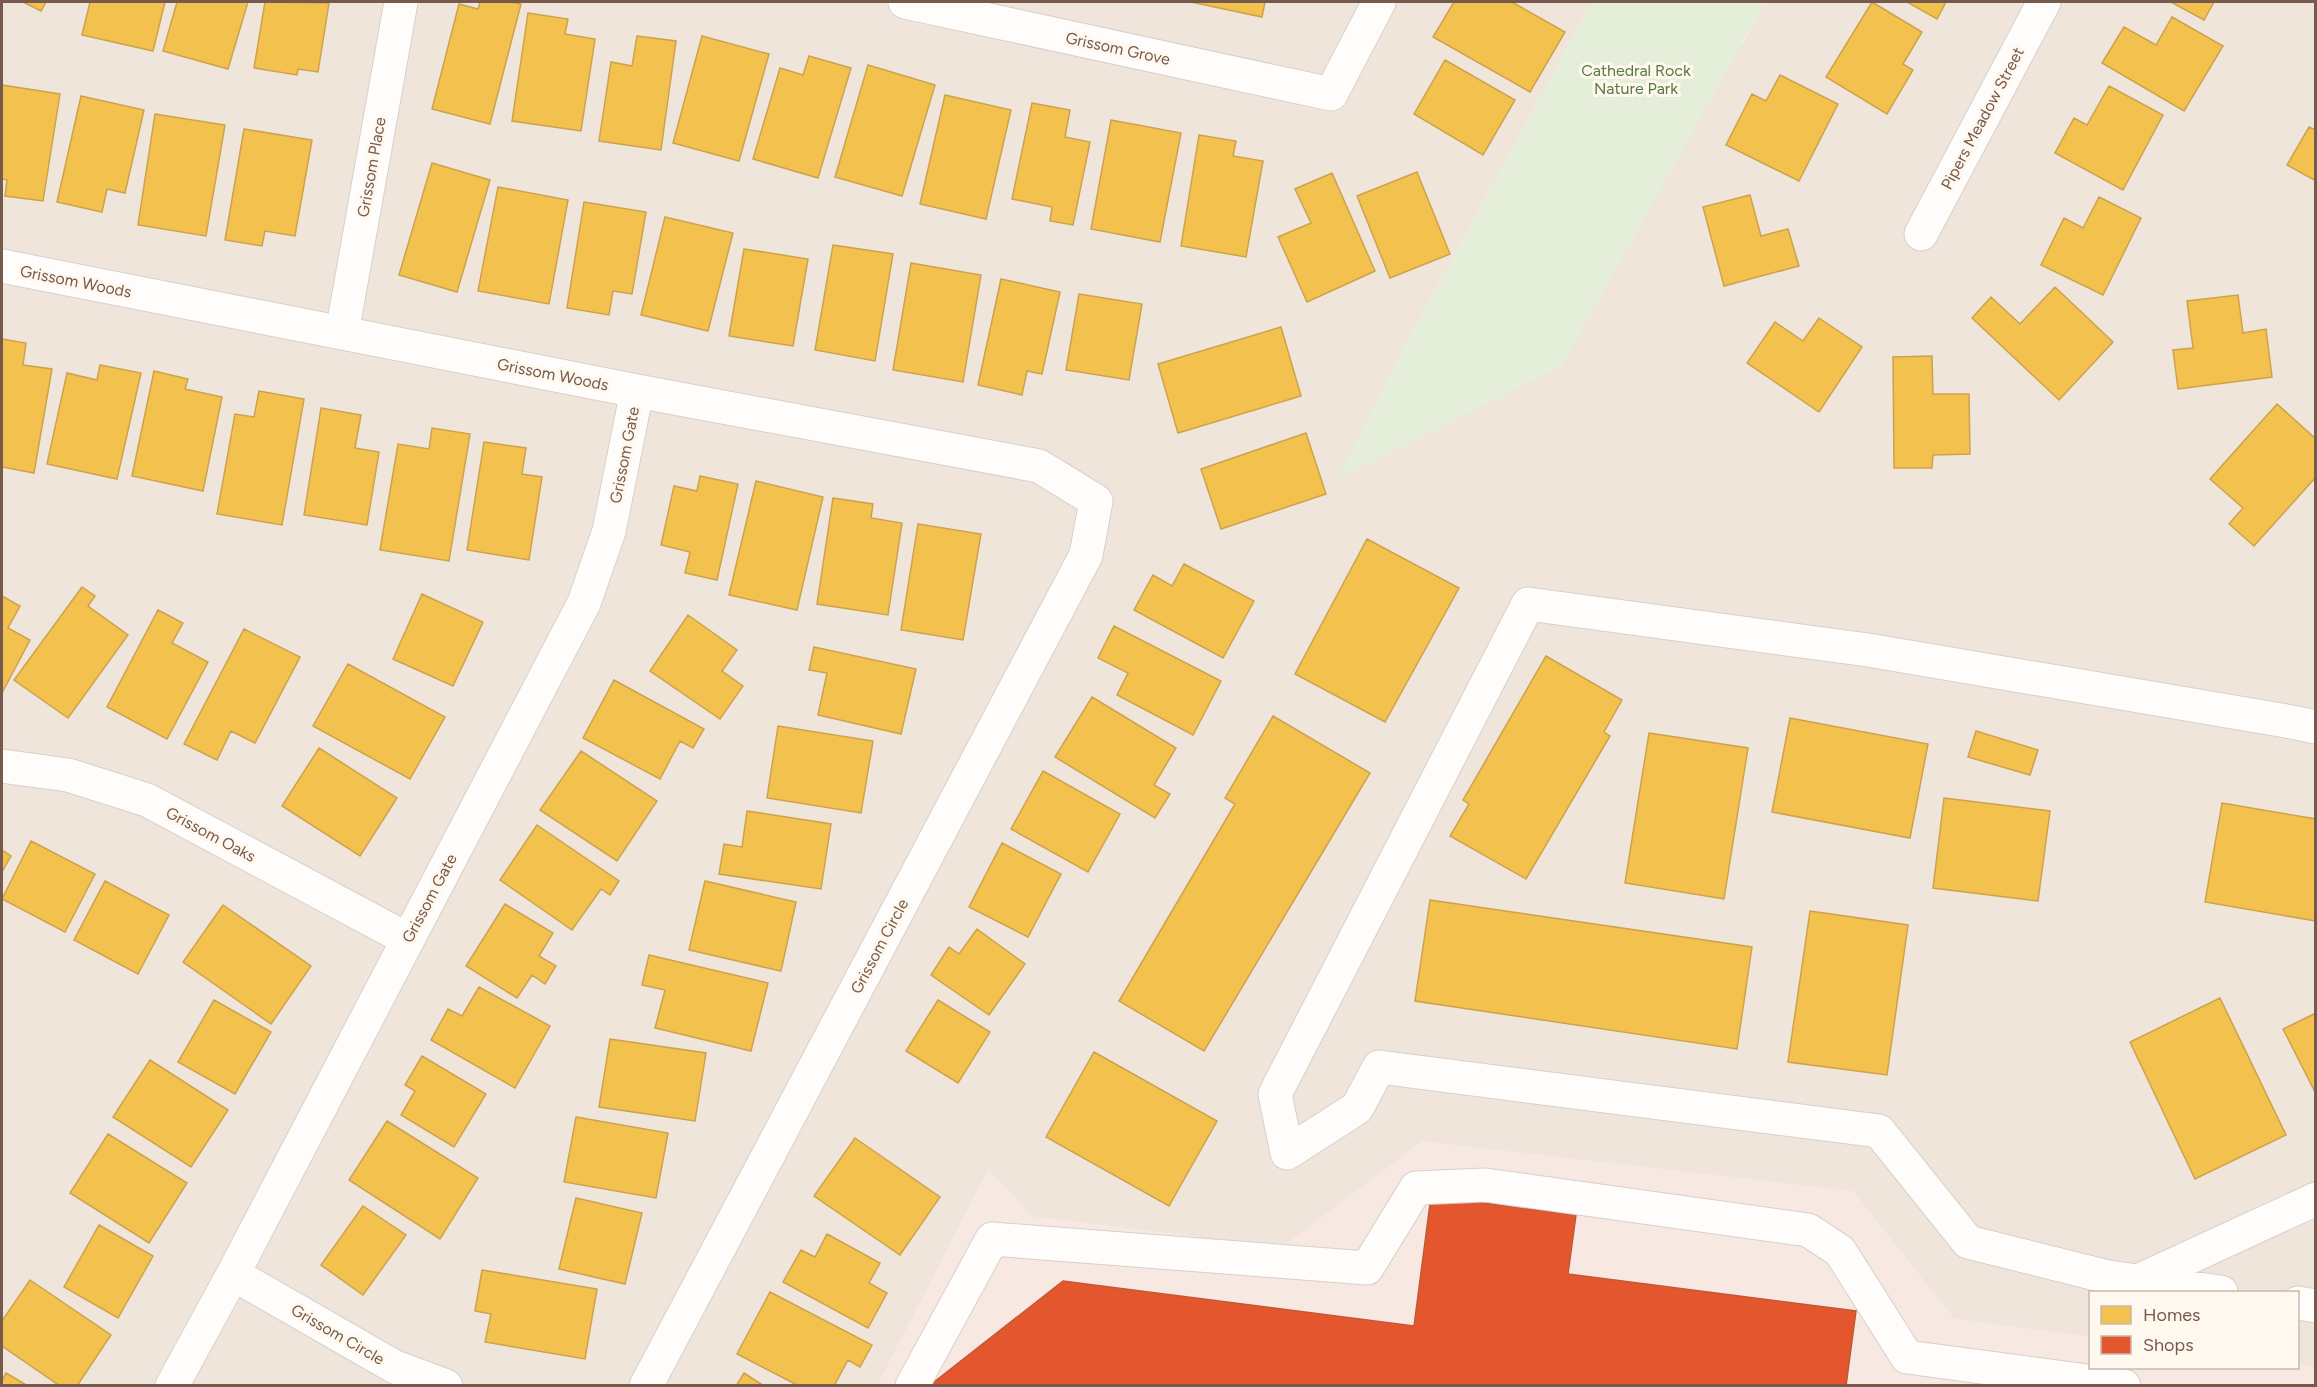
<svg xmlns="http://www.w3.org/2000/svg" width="2317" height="1387" viewBox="0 0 2317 1387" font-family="Figtree,sans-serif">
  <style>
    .residential { fill: #f0e5da }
    .commercial { fill: #f7e8e1 }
    .green { fill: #e5eed8 }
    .homes { fill: #f2c14e; stroke: #cda24d; stroke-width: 1.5 }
    .shops { fill: #e4572e; stroke: #c35837; stroke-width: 1.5 }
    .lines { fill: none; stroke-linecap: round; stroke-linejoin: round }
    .minor-casing { stroke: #d7d0ca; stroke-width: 35 }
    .minor { stroke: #fefdfc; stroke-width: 33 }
    .labels { text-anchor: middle; stroke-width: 6; stroke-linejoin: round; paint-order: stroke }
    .street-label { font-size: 16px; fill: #765a4c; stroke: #fff8ef }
    .park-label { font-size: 16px; fill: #577b44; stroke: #fff8ef }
  </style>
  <rect width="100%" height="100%" fill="#f7f3ec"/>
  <path class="residential" d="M2,2H1592L1406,344L1338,480L1744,42L1765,2H2315V1367L2298,1364V1292H2090V1337L1954,1319L1853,1191L1282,1247L1033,1217L988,1170L878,1385L2,1386Z"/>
  <path class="commercial" d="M1422,1141L1853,1191L1954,1319L2090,1337V1368H2298V1364L2316,1367L2315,1386H878L988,1169L1033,1217L1282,1247Z"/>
  <path class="green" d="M1592,2H1765L1562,366L1337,480L1406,344Z"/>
  <path class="homes" d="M23,2H46L41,11Z
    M90,2H165L153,51L82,35Z
    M177,2H248L228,69L163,51Z
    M265,2L329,3L318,72L298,69L297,75L254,68Z
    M480,2H510L521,4L490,124L432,109L459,4L478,9Z
    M1191,2H1265L1262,17Z
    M1454,2H1512L1565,32L1530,92L1433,37Z
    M1872,2L1922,32L1903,64L1913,70L1887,114L1826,77Z
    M1907,2H1946L1937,19Z
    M2171,2H2214L2204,20Z
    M528,13L568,19L565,34L595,39L581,131L512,121Z
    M2172,17L2223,46L2184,111L2102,63L2124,27L2156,45Z
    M637,36L676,41L661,150L599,141L611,62L632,66Z
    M702,36L769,54L739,161L673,143Z
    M809,56L851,68L818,178L753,159L780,68L803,75Z
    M1445,60L1515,100L1483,155L1414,114Z
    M868,65L935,85L902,196L835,177Z
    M1780,75L1838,104L1799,181L1726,145L1752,94L1766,101Z
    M2,85L60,94L43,201L5,196L7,180L2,179Z
    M2109,86L2163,115L2123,190L2055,153L2074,118L2087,125Z
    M945,95L1011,110L986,219L920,204Z
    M81,96L144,110L125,193L107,189L102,212L57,202Z
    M1032,103L1070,110L1065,137L1090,142L1073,225L1050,221L1052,207L1012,199Z
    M155,114L225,125L206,236L138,225Z
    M1111,120L1181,133L1160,242L1091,229Z
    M2309,127L2316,130V181L2287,165Z
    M244,129L312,140L295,236L265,231L262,246L225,240Z
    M1199,135L1236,141L1233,156L1263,161L1246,257L1181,246Z
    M432,163L490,180L457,292L399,275Z
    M1417,172L1450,254L1390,278L1357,196Z
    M1332,173L1375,271L1307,302L1278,237L1311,223L1295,189Z
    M498,187L568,200L549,304L478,291Z
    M1750,195L1761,236L1788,229L1799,266L1724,286L1703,207Z
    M2099,197L2141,218L2103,295L2041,265L2064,218L2083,228Z
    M584,202L646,212L632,294L613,291L609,315L567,308Z
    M665,217L733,233L708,331L641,315Z
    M833,245L893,254L875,361L815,350Z
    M744,249L808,259L793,346L729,336Z
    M911,263L981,275L963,382L893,370Z
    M1001,279L1060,292L1042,374L1027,371L1022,395L978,385Z
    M2055,287L2113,342L2059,400L1972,318L1991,297L2020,324Z
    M1079,294L1142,304L1129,380L1066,370Z
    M2238,295L2243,333L2266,329L2272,377L2178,389L2173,350L2193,348L2187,301Z
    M1819,318L1862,347L1819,412L1747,363L1775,322L1803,341Z
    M1281,327L1301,396L1178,433L1158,364Z
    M2,339L26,343L23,365L52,369L34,473L2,467Z
    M1932,356L1933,394H1969L1970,454L1933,455L1932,468H1894L1893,357Z
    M100,365L141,373L117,479L47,464L67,373L97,380Z
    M154,371L188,379L185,389L222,397L203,491L132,476Z
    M259,391L304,399L282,525L217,514L235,414L254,417Z
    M2277,404L2316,439V477L2254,546L2229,524L2243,508L2210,479Z
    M321,408L361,415L355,448L379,452L367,525L304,515Z
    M432,428L470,434L449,561L380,550L398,444L429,449Z
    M1306,433L1326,494L1221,529L1201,469Z
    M484,442L526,448L522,474L542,477L529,560L467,550Z
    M700,476L738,484L717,580L685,573L690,552L661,545L674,486L697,491Z
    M756,481L823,497L797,610L729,595Z
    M833,498L873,504L871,518L902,523L888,615L817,604Z
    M918,524L981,534L963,640L901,630Z
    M1367,539L1459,588L1385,722L1295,674Z
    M1184,564L1254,601L1223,658L1134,610L1153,575L1172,586Z
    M82,587L95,596L88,606L128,635L68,718L14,680Z
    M422,594L483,622L453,686L393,659Z
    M2,596L20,606L8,628L30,640L2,693Z
    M158,610L183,623L172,643L208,662L167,739L107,707Z
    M688,615L737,650L722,671L743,686L720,719L650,671Z
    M1114,626L1221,681L1193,735L1117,695L1128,673L1098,658Z
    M244,629L300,657L255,743L231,731L217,760L184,744Z
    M814,647L916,669L901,734L818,715L827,673L809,670Z
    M1546,656L1622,700L1604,732L1610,736L1526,879L1450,836L1469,804L1463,800Z
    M348,664L445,717L410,779L313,726Z
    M614,680L704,729L693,748L680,741L660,779L583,738Z
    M1092,697L1176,748L1154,785L1170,794L1155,818L1055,757Z
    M1273,716L1370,773L1204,1051L1119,1001L1235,804L1225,798Z
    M1790,718L1928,744L1910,838L1772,812Z
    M778,726L873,741L861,813L767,798Z
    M1976,731L2038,750L2030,775L1968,757Z
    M1649,733L1748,748L1724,899L1625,883Z
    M319,748L397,798L360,856L282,806Z
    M581,751L657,801L617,861L540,810Z
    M1043,771L1120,814L1088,872L1011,829Z
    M1944,798L2050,811L2038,901L1933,888Z
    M2222,803L2316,819V921L2205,902Z
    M747,811L831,824L821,889L719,874L724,844L742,847Z
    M537,825L619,881L610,895L601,889L572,930L500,880Z
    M31,841L95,874L65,932L2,899Z
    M1002,843L1061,874L1028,937L969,907Z
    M2,850L11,856L2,872Z
    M105,881L169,915L138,974L74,940Z
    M705,881L796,902L781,971L689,950Z
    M1430,900L1752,947L1737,1049L1415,1001Z
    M505,904L553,933L539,956L556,966L545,984L532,975L517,998L466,966Z
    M223,905L311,966L271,1024L183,962Z
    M1810,911L1908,925L1887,1075L1788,1062Z
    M977,929L1025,964L989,1015L931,975L949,947L959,954Z
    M649,955L768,983L751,1051L655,1028L665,990L642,985Z
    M479,987L550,1026L515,1088L431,1040L448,1009L462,1016Z
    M2220,998L2286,1135L2195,1179L2130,1042Z
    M214,1000L271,1032L235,1094L178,1062Z
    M938,1000L990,1032L958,1083L906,1051Z
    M2316,1013V1094L2283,1029Z
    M610,1039L706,1053L695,1121L599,1107Z
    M1094,1052L1217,1121L1169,1206L1046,1137Z
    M422,1056L486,1094L454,1147L401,1115L415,1091L405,1085Z
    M150,1060L228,1110L191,1167L113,1117Z
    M576,1117L668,1133L656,1198L564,1182Z
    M387,1121L478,1178L440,1239L349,1180Z
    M108,1134L187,1183L149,1243L70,1193Z
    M855,1138L940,1197L900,1255L814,1196Z
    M576,1198L642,1213L625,1284L559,1269Z
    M363,1206L406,1235L363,1295L321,1265Z
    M99,1225L153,1256L118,1318L64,1287Z
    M827,1234L880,1263L869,1283L887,1293L868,1328L783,1282L801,1250L815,1257Z
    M482,1270L597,1289L585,1359L485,1342L491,1314L475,1311Z
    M30,1280L111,1335L77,1386H60L2,1346V1321Z
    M770,1292L872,1345L860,1367L848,1360L834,1386H799L737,1354Z
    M6,1373L28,1386H2V1381Z
    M744,1373L764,1386H736Z"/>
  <path class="shops" d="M1431,1196L1576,1215L1568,1274L1856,1311L1846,1386H929L1063,1281L1414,1326Z"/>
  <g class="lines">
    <defs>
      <path id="minor" d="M905,2L1331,94L1379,2
        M1921,234L2044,2
        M2,266L637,391L1039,466L1096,501L1086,555L646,1386
        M342,333L401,2
        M2,766L68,775L147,800L407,939
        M233,1274L395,1367L446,1386
        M2138,1281L2316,1199
        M2221,1292L2108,1277L1968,1242L1879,1131L1379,1067L1357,1108L1287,1153L1275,1094L1528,604L1868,650L2286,721L2316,727
        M2298,1303L2316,1306
        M172,1386L233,1274L584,603L609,531L637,391
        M912,1386L992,1239L1367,1268L1416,1188L1485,1185L1808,1230L1840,1251L1907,1357L2124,1386"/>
    </defs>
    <use href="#minor" class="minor-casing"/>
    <use href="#minor" class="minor"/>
  </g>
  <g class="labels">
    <g class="street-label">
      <text transform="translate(1118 48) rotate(12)" y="6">Grissom Grove</text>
      <text transform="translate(1982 118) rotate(-62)" y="6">Pipers Meadow Street</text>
      <text transform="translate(371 167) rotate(-80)" y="6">Grissom Place</text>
      <text transform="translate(76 281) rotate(11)" y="6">Grissom Woods</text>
      <text transform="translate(553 374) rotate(11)" y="6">Grissom Woods</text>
      <text transform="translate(624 455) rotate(-79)" y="6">Grissom Gate</text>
      <text transform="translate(211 834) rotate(28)" y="6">Grissom Oaks</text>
      <text transform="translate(429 898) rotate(-62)" y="6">Grissom Gate</text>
      <text transform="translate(879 946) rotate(-62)" y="6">Grissom Circle</text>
      <text transform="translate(338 1334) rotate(30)" y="6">Grissom Circle</text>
    </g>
    <g class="park-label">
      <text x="1636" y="76">Cathedral Rock<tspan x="1636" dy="18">Nature Park</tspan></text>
    </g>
  </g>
  <rect width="2317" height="1387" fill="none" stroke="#765a4c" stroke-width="6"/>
  <rect x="2089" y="1291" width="210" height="78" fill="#fff8ef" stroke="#c8b9ae" stroke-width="1.5"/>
  <rect x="2101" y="1306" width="30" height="18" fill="#f2c14e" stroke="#c8b9ae" stroke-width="1.5"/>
  <text x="2143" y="1321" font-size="18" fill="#765a4c">Homes</text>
  <rect x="2101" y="1336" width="30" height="18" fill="#e4572e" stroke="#c8b9ae" stroke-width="1.5"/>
  <text x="2143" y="1351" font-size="18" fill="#765a4c">Shops</text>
</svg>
